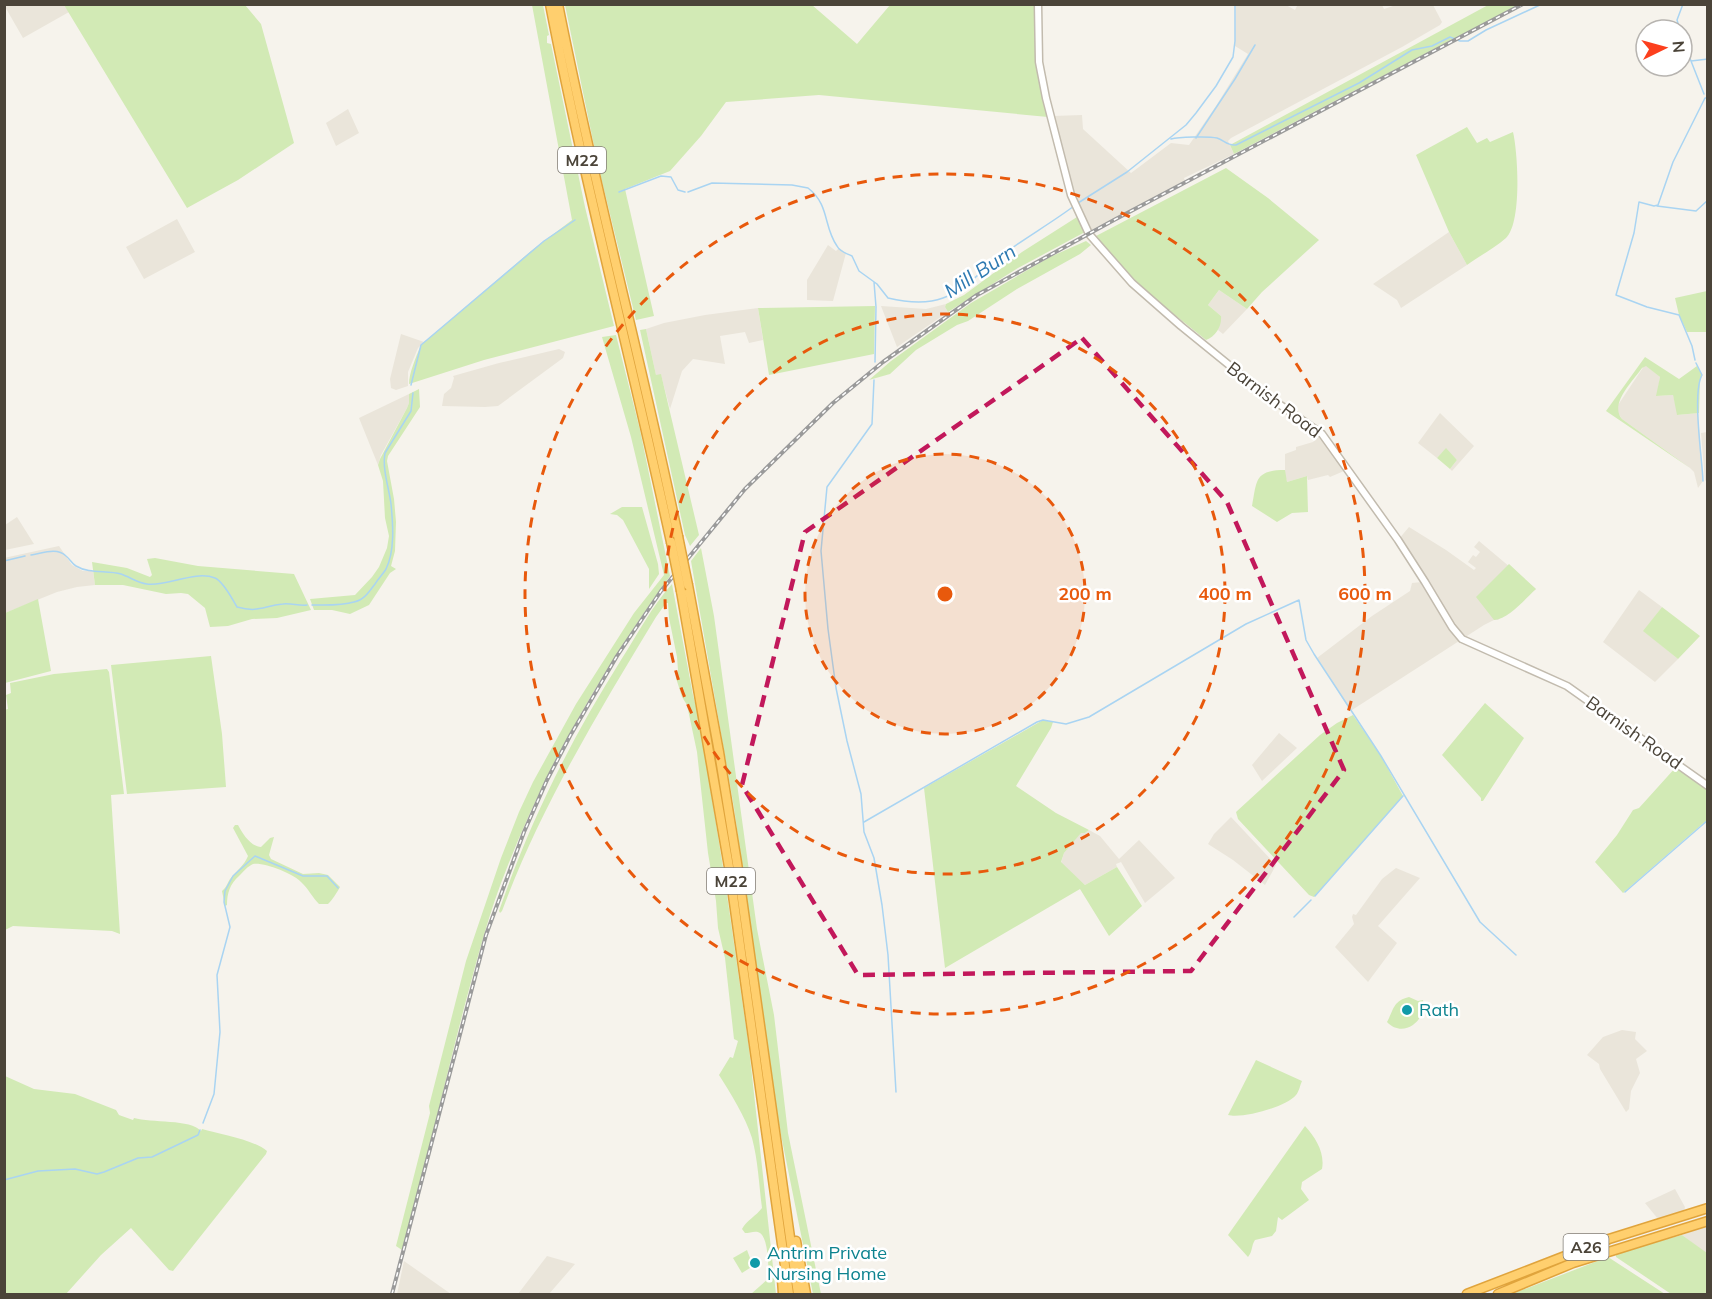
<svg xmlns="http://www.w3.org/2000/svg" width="1712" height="1299" viewBox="0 0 1712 1299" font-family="Mulish,sans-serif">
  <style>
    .residential { fill: #eae5da }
    .green { fill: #d2eab5 }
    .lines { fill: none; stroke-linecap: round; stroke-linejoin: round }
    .stream { stroke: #a9d4f2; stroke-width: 1.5 }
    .minor-casing { stroke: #c2bbae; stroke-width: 9 }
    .highway-casing { stroke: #e0a43c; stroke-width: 11 }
    .minor { stroke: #fff; stroke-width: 6 }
    .highway { stroke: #ffcf6e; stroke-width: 8 }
    .rail-casing { stroke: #9a9a9a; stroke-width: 4 }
    .rail { stroke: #fff; stroke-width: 1.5; stroke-dasharray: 4.5; stroke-linecap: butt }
    .highway-bridge-casing { stroke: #e0a43c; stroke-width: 11; stroke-linecap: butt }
    .highway-bridge { stroke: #ffcf6e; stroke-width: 8 }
    .marked { fill: none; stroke: #c2185b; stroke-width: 4.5; stroke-dasharray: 12 8; stroke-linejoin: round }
    .ring { fill: none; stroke: #e8590c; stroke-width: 3; stroke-dasharray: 10 8 }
    .culture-dot { fill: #0f9aa8; stroke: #fff; stroke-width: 2 }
    .labels { text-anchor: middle; stroke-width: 5; stroke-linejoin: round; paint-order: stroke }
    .shield { fill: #fff; stroke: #817c74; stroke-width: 1.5 }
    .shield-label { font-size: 16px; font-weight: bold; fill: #4b4439 }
    .street-label { font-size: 18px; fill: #4b4439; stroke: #fff }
    .culture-label { font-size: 18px; fill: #0d838f; stroke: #fff; text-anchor: start }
    .water-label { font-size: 20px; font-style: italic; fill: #2e7ab2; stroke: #fff }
    .centre { fill: #e8590c; stroke: #fff; stroke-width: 3 }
    .ring-label { font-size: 18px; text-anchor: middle; font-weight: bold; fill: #e8590c; stroke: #fff; stroke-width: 5; stroke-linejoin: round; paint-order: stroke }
  </style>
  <rect width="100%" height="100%" fill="#f6f3ec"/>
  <path class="residential" d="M1298,4L1382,5L1384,9L1396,5H1433L1442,22L1440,25L1402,47L1231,138L1228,141L1234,154L1184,178L1185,181L1091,232L1073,193L1053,116L1082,115L1083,129L1131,173L1171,143L1189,145L1216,106L1248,54L1235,46L1236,5H1286L1295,10Z
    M4,5H64L69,12L23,38Z
    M348,109L359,133L336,146L326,123Z
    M177,219L195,252L144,279L126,247Z
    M1449,232L1467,265L1401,308L1397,300L1373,284Z
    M828,245L836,251L839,248L846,253L833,301L807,300V280Z
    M1219,290L1247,309L1223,334L1218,330L1221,316L1208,305Z
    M946,304L945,307L948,312L897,347L881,306L926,309Z
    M758,308L763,340L749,343L745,332L720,336L725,364L693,359L682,371L670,409L661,375H656L646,329L664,323L705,315Z
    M401,334L424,342L418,348L408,372V386L396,390L391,388L390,379Z
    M559,349L565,352L563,358L498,406L485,407L442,406L444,394L451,388L454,378L453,376L499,363Z
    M1644,366H1647L1660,377L1657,396L1673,395L1678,415L1698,413L1703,481L1698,488L1694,472L1690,468L1622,419L1618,413V405Z
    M409,394V403L407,408L381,455L378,465L359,418Z
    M1440,413L1474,446L1452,471L1450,469L1457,460L1446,449L1437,458L1418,443Z
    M1707,432L1708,478L1705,481L1701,433Z
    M1319,436L1344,471L1330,477L1328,475L1308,480L1307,476L1287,482L1285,475V454L1296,450V447L1313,442Z
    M17,517L34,544L5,550V525Z
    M1409,527L1446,550L1474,570L1476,568L1468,562L1473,555L1476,557L1480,552L1474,547L1479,541L1536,589L1498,620H1494L1484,625L1352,710L1349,709L1317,658L1372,616L1410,591L1412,583L1422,582L1398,540Z
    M59,546L72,565L83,571H93L95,585L77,587L57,592L5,613L4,558Z
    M1639,590L1662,607L1644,631L1678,659L1655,682L1603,642Z
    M1279,733L1297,748L1262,781L1252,765Z
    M1231,817L1276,865L1265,885L1233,860L1208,844L1214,834Z
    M1089,830L1100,836L1119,859L1139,840L1175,878L1145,903L1121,862L1116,864L1117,867L1085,885L1061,863L1064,853L1081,832L1085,833Z
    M1396,868L1420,878L1378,926L1397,943L1368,982L1335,947L1354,924L1352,917L1353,914L1356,915L1382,879Z
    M1622,1030L1636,1032L1635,1039L1647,1051L1636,1059L1640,1073L1631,1091L1629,1109L1626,1112L1600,1069L1599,1064L1587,1055L1603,1037Z
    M1675,1189L1685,1207L1684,1211L1658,1219L1645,1203Z
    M1707,1226V1254L1682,1235Z
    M547,1256L575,1264L549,1294H518Z
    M404,1261L451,1294H397Z"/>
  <path class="green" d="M1490,4L1518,5L1234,154L1230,145Z
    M64,5H245L261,24L294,143L238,180L187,208Z
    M532,5H543L549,35L547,36V43L551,44L585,207L614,326L484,360L409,384C409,373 416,357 421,345L531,251L572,220Z
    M565,5H812L857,44L890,5H1036L1038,73L1048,117L819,95L726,102L701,136L670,171L625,189L654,316L636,320L598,165Z
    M1467,127L1477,143L1487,138L1490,142L1513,132C1518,153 1522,223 1506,238C1495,248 1479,256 1467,265L1449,232L1416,155Z
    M1226,168L1268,198L1319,240L1262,292L1247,309L1219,290L1208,305L1221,316C1222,326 1216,336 1206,340L1150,295L1116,261L1096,236Z
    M1077,217L1085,232L1018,268L948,312L945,307L946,304L964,295L1022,252Z
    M1086,241L1091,245L1080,254L1017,289L968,321L957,325L916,350L890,374L869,380L891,361L971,303L1050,257Z
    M1707,291V332H1687L1679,315L1675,298Z
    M875,306L874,354L769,375L758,308Z
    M646,329L656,375L661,374L699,535L690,546L685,535L640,330Z
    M616,335L640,430L670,576C605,666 549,761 508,865C489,911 477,960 464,1008C443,1089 425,1170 402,1250L396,1246L430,1113L429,1106L466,961L501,858L519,812L533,782L576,704L634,613L664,575L631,437L602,337Z
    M1645,357L1679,379L1697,366L1702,375L1700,381L1699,413L1677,415L1673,395L1656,396L1660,377L1646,366L1642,368C1633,381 1609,404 1622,419L1690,468L1606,411Z
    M419,389L420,407L388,456L387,461L394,499L396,522L395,551L391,566L396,569L390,573L369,605L350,614L332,610H314L310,599L355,595L372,577L379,567L387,548L389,536L385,518L383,481L378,465L380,459L407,408L409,403V394Z
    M1446,448L1457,460L1450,469L1437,458Z
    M1285,470L1287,482L1307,476L1308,512L1292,513L1277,522L1252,506C1257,481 1254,470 1285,470Z
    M622,507H642L658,564L659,574L649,589V569L623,520L617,515L610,514Z
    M701,548L714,616L757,929L774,1015L788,1133L821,1294H813L779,1125L734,808L691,561Z
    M155,558L198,566L294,574L311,610L277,618L252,619L228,626L210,627L205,608L188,594L181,593L166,594L123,585H95L92,562L127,568L150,577L152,575L147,559Z
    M1509,564L1536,589C1525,599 1509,619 1494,620L1476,597Z
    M672,584L693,695L699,718L723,867L749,1048L776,1294H751L769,1278C768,1268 769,1239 760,1233C756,1230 750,1233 745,1233L742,1229C747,1220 756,1216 762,1208C759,1185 758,1160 752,1138C745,1116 731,1094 719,1075L730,1057L733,1058L738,1041L734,1039L725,958L718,928L716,901L708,853L697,752L687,705L682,697L676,678L678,670L677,657L669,618L668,603H666L656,617C599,711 540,808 502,911L500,913L499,911C530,821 570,741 621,660C637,635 652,606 672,584Z
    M38,599L51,671L5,683V613Z
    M1662,607L1700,636L1678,659L1643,631Z
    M211,656L222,734L226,787L127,794L111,665Z
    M107,669L109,672L124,794L111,795L120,934L112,931L13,926L5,930L4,710L8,709L6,695L11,693L10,683L54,674Z
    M1485,703L1524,738L1483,801H1481V798L1442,755Z
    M1353,715L1381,756L1403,796L1314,897L1309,895L1238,819L1236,812L1320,735L1337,723Z
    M1043,720L1053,722L1051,728L1016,786L1056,813L1089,830L1085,833H1081L1064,853L1061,862L1085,885L1117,867L1142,906L1109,936L1080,889L945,968L924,788Z
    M1676,767L1707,790V820L1623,893L1595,862L1617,835L1633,810L1639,808Z
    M235,825H238C243,834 250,846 261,847L270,838L274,837L269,855L271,859L303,874L319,873L328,875L340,887C338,891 331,902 328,904H319C312,897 308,888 301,882C294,874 264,862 253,864C248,866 243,872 239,876C230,884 227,893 227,905L225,906L222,891C226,888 227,884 230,879C236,871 244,866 248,856L233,828Z
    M1409,997L1418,1001L1423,1000C1427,1021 1403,1039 1387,1022C1394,1009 1393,1001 1409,997Z
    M1256,1060L1302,1081C1300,1085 1299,1092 1296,1095C1286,1107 1242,1119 1228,1115Z
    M5,1076L34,1089L75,1094L116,1110L119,1115L133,1120L134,1118C151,1123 191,1119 201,1131L202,1129C219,1134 255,1140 267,1151L266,1154L173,1271L169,1270L131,1228L101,1255L66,1294H5Z
    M1305,1126C1316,1138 1325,1153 1322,1169L1302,1182L1301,1189L1309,1200L1282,1220L1278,1217L1276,1231L1272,1236L1255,1240C1251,1246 1253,1251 1248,1257L1228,1235Z
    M1682,1235L1707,1253V1294H1671L1616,1257V1253Z
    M747,1250L753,1266L742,1273L733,1258Z
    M1608,1257L1665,1294H1512Z"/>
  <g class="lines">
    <path class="stream" d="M1680,30L1677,20L1683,4
      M1682,37L1691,61L1708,59
      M1691,61L1704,94
      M1196,138L1235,79L1255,45
      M1171,139C1178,137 1209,136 1217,138C1224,140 1227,146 1236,145L1359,83L1412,50L1432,46L1450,37L1460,41H1468L1486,30L1542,4
      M619,192L661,176L671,177L678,190L685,192
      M688,192L712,183L792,185L808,188C830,205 823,226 837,246C840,252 846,253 852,256L859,271L877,284L888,298C905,302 927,304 943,298C964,291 981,271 998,258C1023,239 1050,224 1074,206
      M1078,203L1127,172L1186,125L1196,113L1216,86L1233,57L1235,41V4
      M1657,206L1696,211L1708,200
      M874,282L876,307L875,362
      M1695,360L1692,346L1679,315L1647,307L1616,295L1634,233L1639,202L1654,206L1658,205L1673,162L1705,98H1708
      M1696,363L1702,375C1692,393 1702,457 1703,481
      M874,380L872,424L827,487L821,551L828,629L836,688L847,741L861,794L864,832L874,858L882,905L888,955L896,1092
      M411,385L421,345L544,241L575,220
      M31,555C43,553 57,547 66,556C70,559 72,564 76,566C89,574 107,570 121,574C130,577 137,583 147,584C166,587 195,570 215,578C224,582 232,599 237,607C259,613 263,606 283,604C291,603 299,606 307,605
      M4,561L25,556
      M312,605C325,605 341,606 354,602C364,600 369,592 375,584C378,579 383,574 386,569C395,551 393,524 391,504C389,488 382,469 385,453L411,411L413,393
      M864,822L1037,722L1043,720L1066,724L1089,717L1246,624L1299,600L1306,640L1314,654L1381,756L1480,922L1516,955
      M1625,892L1708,820
      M1315,896L1403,796
      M1294,917L1311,900
      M203,1123L214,1094L220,1032L217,975L230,927L224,902L225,891L233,876L255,856L303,876H327L338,888
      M4,1180L38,1171L75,1169L97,1174L104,1172L138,1158L152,1157L198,1135L200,1130"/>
    <defs>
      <path id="minor" d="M1038,4L1039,62L1046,98L1071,195L1089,234L1132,283L1181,326L1266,395L1322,434L1398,540L1425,582L1452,627L1462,639L1567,686L1708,786"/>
      <path id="highway" d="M550,4C585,185 632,362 671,542
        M558,4C593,183 641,358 678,536
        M688,585L719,752L737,863L798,1294
        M681,591L729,867L789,1294
        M796,1241L806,1294
        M782,1279L783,1294
        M1467,1294L1609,1239L1708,1208
        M1498,1294L1573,1263L1708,1221"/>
    </defs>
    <use href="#minor" class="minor-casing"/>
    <use href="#highway" class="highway-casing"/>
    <use href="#minor" class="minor"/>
    <use href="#highway" class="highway"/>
    <defs>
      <path id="rail" d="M392,1294L486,935L524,832L547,780L570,736L617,656L661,591L745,489L833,403L883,362L977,295L1114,220L1523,4"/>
    </defs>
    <use href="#rail" class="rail-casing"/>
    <use href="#rail" class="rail"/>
    <defs>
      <path id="highway-bridge" d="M678,536L688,585
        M671,542L681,591"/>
    </defs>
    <use href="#highway-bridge" class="highway-bridge-casing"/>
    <use href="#highway-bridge" class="highway-bridge"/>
  </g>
  <path class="marked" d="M1082,338L1227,502L1344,770L1191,971L858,975L742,785L805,532Z"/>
  <circle cx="945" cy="594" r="140" fill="#e8590c" fill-opacity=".12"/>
  <g class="ring">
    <circle cx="945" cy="594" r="140"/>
    <circle cx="945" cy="594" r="280"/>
    <circle cx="945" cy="594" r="420"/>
  </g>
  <g class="culture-dot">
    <circle cx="1407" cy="1010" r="6"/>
    <circle cx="755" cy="1263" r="6"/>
  </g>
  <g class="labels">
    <g class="shield">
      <rect x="558" y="147" width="48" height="26" rx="4.5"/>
      <rect x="707" y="868" width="48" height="26" rx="4.5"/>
      <rect x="1563.5" y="1234" width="45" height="26" rx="4.5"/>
    </g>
    <g class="shield-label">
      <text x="582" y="166">M22</text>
      <text x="731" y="887">M22</text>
      <text x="1586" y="1253">A26</text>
    </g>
    <g class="street-label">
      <text transform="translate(1274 400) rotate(37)" y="6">Barnish Road</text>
      <text transform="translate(1634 733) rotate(35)" y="6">Barnish Road</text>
    </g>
    <g class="culture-label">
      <text x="1419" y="1016">Rath</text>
      <text x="767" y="1259">Antrim Private<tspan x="767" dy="21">Nursing Home</tspan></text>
    </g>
    <g class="water-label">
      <text transform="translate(980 271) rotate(-33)" y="7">Mill Burn</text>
    </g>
  </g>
  <circle cx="945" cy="594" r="9" class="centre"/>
  <g class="ring-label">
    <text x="1085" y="600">200 m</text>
    <text x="1225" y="600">400 m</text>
    <text x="1365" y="600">600 m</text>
  </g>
  <rect width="1712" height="1299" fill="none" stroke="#4b4439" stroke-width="12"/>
  <g transform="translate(1664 48) rotate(85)"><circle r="28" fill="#ffffff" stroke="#b7b4b0" stroke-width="1.5"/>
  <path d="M0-4.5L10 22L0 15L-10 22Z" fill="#fc3f1d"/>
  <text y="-9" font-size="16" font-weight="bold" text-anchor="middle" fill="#4b4439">N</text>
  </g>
</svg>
